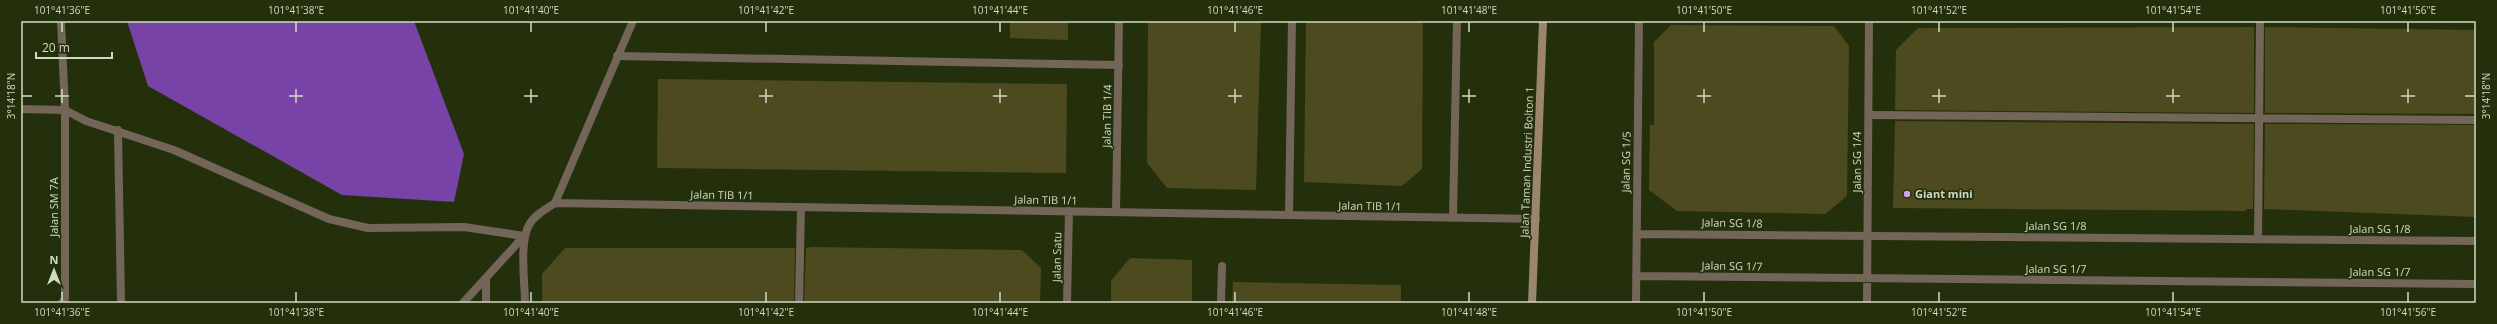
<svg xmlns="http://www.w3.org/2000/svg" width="2497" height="324" viewBox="0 0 2497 324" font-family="'Open Sans',sans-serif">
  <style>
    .forest { fill: #7743a6 }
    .building { fill: #4d4a1f }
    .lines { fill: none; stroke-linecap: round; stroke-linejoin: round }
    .lane { stroke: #736557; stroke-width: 8 }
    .street { stroke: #736557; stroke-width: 8 }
    .secondary { stroke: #9b856f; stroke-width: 8 }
    .ticks { fill: none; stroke: #d1dac5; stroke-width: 1.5 }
    .poi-dot { fill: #c8a5ef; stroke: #24300b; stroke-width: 1.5 }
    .labels { text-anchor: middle; stroke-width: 3.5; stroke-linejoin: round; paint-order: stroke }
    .street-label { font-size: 11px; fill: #d1dac5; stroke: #24300b }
    .poi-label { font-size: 11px; font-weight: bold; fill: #d1dac5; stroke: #24300b; text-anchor: start }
    .neatline { fill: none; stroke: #d1dac5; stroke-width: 1.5 }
    .ticks-label { font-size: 10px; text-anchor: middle; fill: #d1dac5 }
  </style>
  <rect width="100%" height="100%" fill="#24300b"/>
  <path class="forest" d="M127,21H414L464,154L454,202L342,195L148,86Z"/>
  <path class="building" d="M1010,21H1068V40L1010,38Z
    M1148,21H1261L1256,190L1167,188L1147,163Z
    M1306,21H1423L1422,169L1402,186L1304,182Z
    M1671,25L1834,26L1849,46L1847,196L1825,214L1677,211L1649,190L1650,125H1654V42Z
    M2244,27H2254V113L1895,110L1896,50L1918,28Z
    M2265,27L2476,30V114L2265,113Z
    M658,79L1067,84L1066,173L657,168Z
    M1895,121L2254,124L2253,209H2246V211L1893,208Z
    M2265,124L2476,125V217L2264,209Z
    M812,247L1022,250L1041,268L1040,303H804L806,248Z
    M565,248H795L794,303H542V274Z
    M1130,258L1192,260V303H1111V281Z
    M1233,282L1401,285V303H1232Z"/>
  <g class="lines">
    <path class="lane" d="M61,21L65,110
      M617,56L1119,65
      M1869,115L2476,120
      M118,130L121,303
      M1289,215L1292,21
      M2258,239L2260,21
      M486,279V303
      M463,303L524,236
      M799,303L801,207
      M1221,303L1222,266"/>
    <path class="street" d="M21,109L65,110L86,121L174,150L329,219L368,228L464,227L524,236
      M555,203L1536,219
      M1116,212L1119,21
      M1453,218L1457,21
      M1637,234L2476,241
      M1636,276L2476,284
      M62,303L65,299V110
      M525,303C525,282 519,243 529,225C534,215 546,209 555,203L633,21
      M1067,303L1069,211
      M1636,303L1639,21
      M1867,303L1869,21"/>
    <path class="secondary" d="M1532,303L1543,21"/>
  </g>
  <path class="ticks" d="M62,22V32M296,22V32M531,22V32M766,22V32M1000,22V32M1235,22V32M1469,22V32M1704,22V32M1939,22V32M2173,22V32M2408,22V32M62,89V103M296,89V103M531,89V103M766,89V103M1000,89V103M1235,89V103M1469,89V103M1704,89V103M1939,89V103M2173,89V103M2408,89V103M22,96H32M55,96H69M289,96H303M524,96H538M759,96H773M993,96H1007M1228,96H1242M1462,96H1476M1697,96H1711M1932,96H1946M2166,96H2180M2401,96H2415M2465,96H2475M62,292V302M296,292V302M531,292V302M766,292V302M1000,292V302M1235,292V302M1469,292V302M1704,292V302M1939,292V302M2173,292V302M2408,292V302"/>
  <circle class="poi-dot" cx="1907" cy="194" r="4"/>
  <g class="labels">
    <g class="street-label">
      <text transform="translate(1107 116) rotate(-89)" y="4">Jalan TIB 1/4</text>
      <text transform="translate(1527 162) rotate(-88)" y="4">Jalan Taman Industri Bolton 1</text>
      <text transform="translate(1626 162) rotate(-89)" y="4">Jalan SG 1/5</text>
      <text transform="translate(1857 162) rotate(-90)" y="4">Jalan SG 1/4</text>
      <text transform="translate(722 195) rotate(1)" y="4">Jalan TIB 1/1</text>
      <text transform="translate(1046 200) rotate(1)" y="4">Jalan TIB 1/1</text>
      <text transform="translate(1370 206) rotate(1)" y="4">Jalan TIB 1/1</text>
      <text transform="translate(54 207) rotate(-90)" y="4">Jalan SM 7A</text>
      <text transform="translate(1732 223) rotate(1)" y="4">Jalan SG 1/8</text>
      <text x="2056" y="230">Jalan SG 1/8</text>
      <text x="2380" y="233">Jalan SG 1/8</text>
      <text transform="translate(1057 257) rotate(-89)" y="4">Jalan Satu</text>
      <text transform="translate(1732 266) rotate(1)" y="4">Jalan SG 1/7</text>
      <text x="2056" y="273">Jalan SG 1/7</text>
      <text x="2380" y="276">Jalan SG 1/7</text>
    </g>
    <g class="poi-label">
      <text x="1915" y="198">Giant mini</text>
    </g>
  </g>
  <rect width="2497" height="324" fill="none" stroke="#24300b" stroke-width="44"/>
  <g transform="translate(54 270)" stroke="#24300b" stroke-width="3" paint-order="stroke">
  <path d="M0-3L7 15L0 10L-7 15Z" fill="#d1dac5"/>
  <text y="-6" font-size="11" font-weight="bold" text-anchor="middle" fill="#d1dac5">N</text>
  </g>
  <path d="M36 52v6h76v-6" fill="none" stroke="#d1dac5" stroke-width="2"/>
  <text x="42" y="52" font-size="12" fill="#d1dac5" stroke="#24300b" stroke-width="3" paint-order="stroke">20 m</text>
  <rect x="22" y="22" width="2453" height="280" class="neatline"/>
  <g class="ticks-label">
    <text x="62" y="14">101°41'36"E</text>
    <text x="296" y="14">101°41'38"E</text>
    <text x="531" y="14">101°41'40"E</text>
    <text x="766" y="14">101°41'42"E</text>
    <text x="1000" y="14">101°41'44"E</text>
    <text x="1235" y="14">101°41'46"E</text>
    <text x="1469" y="14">101°41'48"E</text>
    <text x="1704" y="14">101°41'50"E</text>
    <text x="1939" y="14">101°41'52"E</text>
    <text x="2173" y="14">101°41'54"E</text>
    <text x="2408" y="14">101°41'56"E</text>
    <text transform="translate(11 96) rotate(-90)" y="4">3°14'18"N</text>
    <text transform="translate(2486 96) rotate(-90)" y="4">3°14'18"N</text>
    <text x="62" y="316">101°41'36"E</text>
    <text x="296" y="316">101°41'38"E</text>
    <text x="531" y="316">101°41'40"E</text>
    <text x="766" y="316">101°41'42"E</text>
    <text x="1000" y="316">101°41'44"E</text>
    <text x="1235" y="316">101°41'46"E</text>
    <text x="1469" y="316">101°41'48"E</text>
    <text x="1704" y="316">101°41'50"E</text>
    <text x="1939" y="316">101°41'52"E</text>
    <text x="2173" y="316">101°41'54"E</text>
    <text x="2408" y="316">101°41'56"E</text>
  </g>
</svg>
